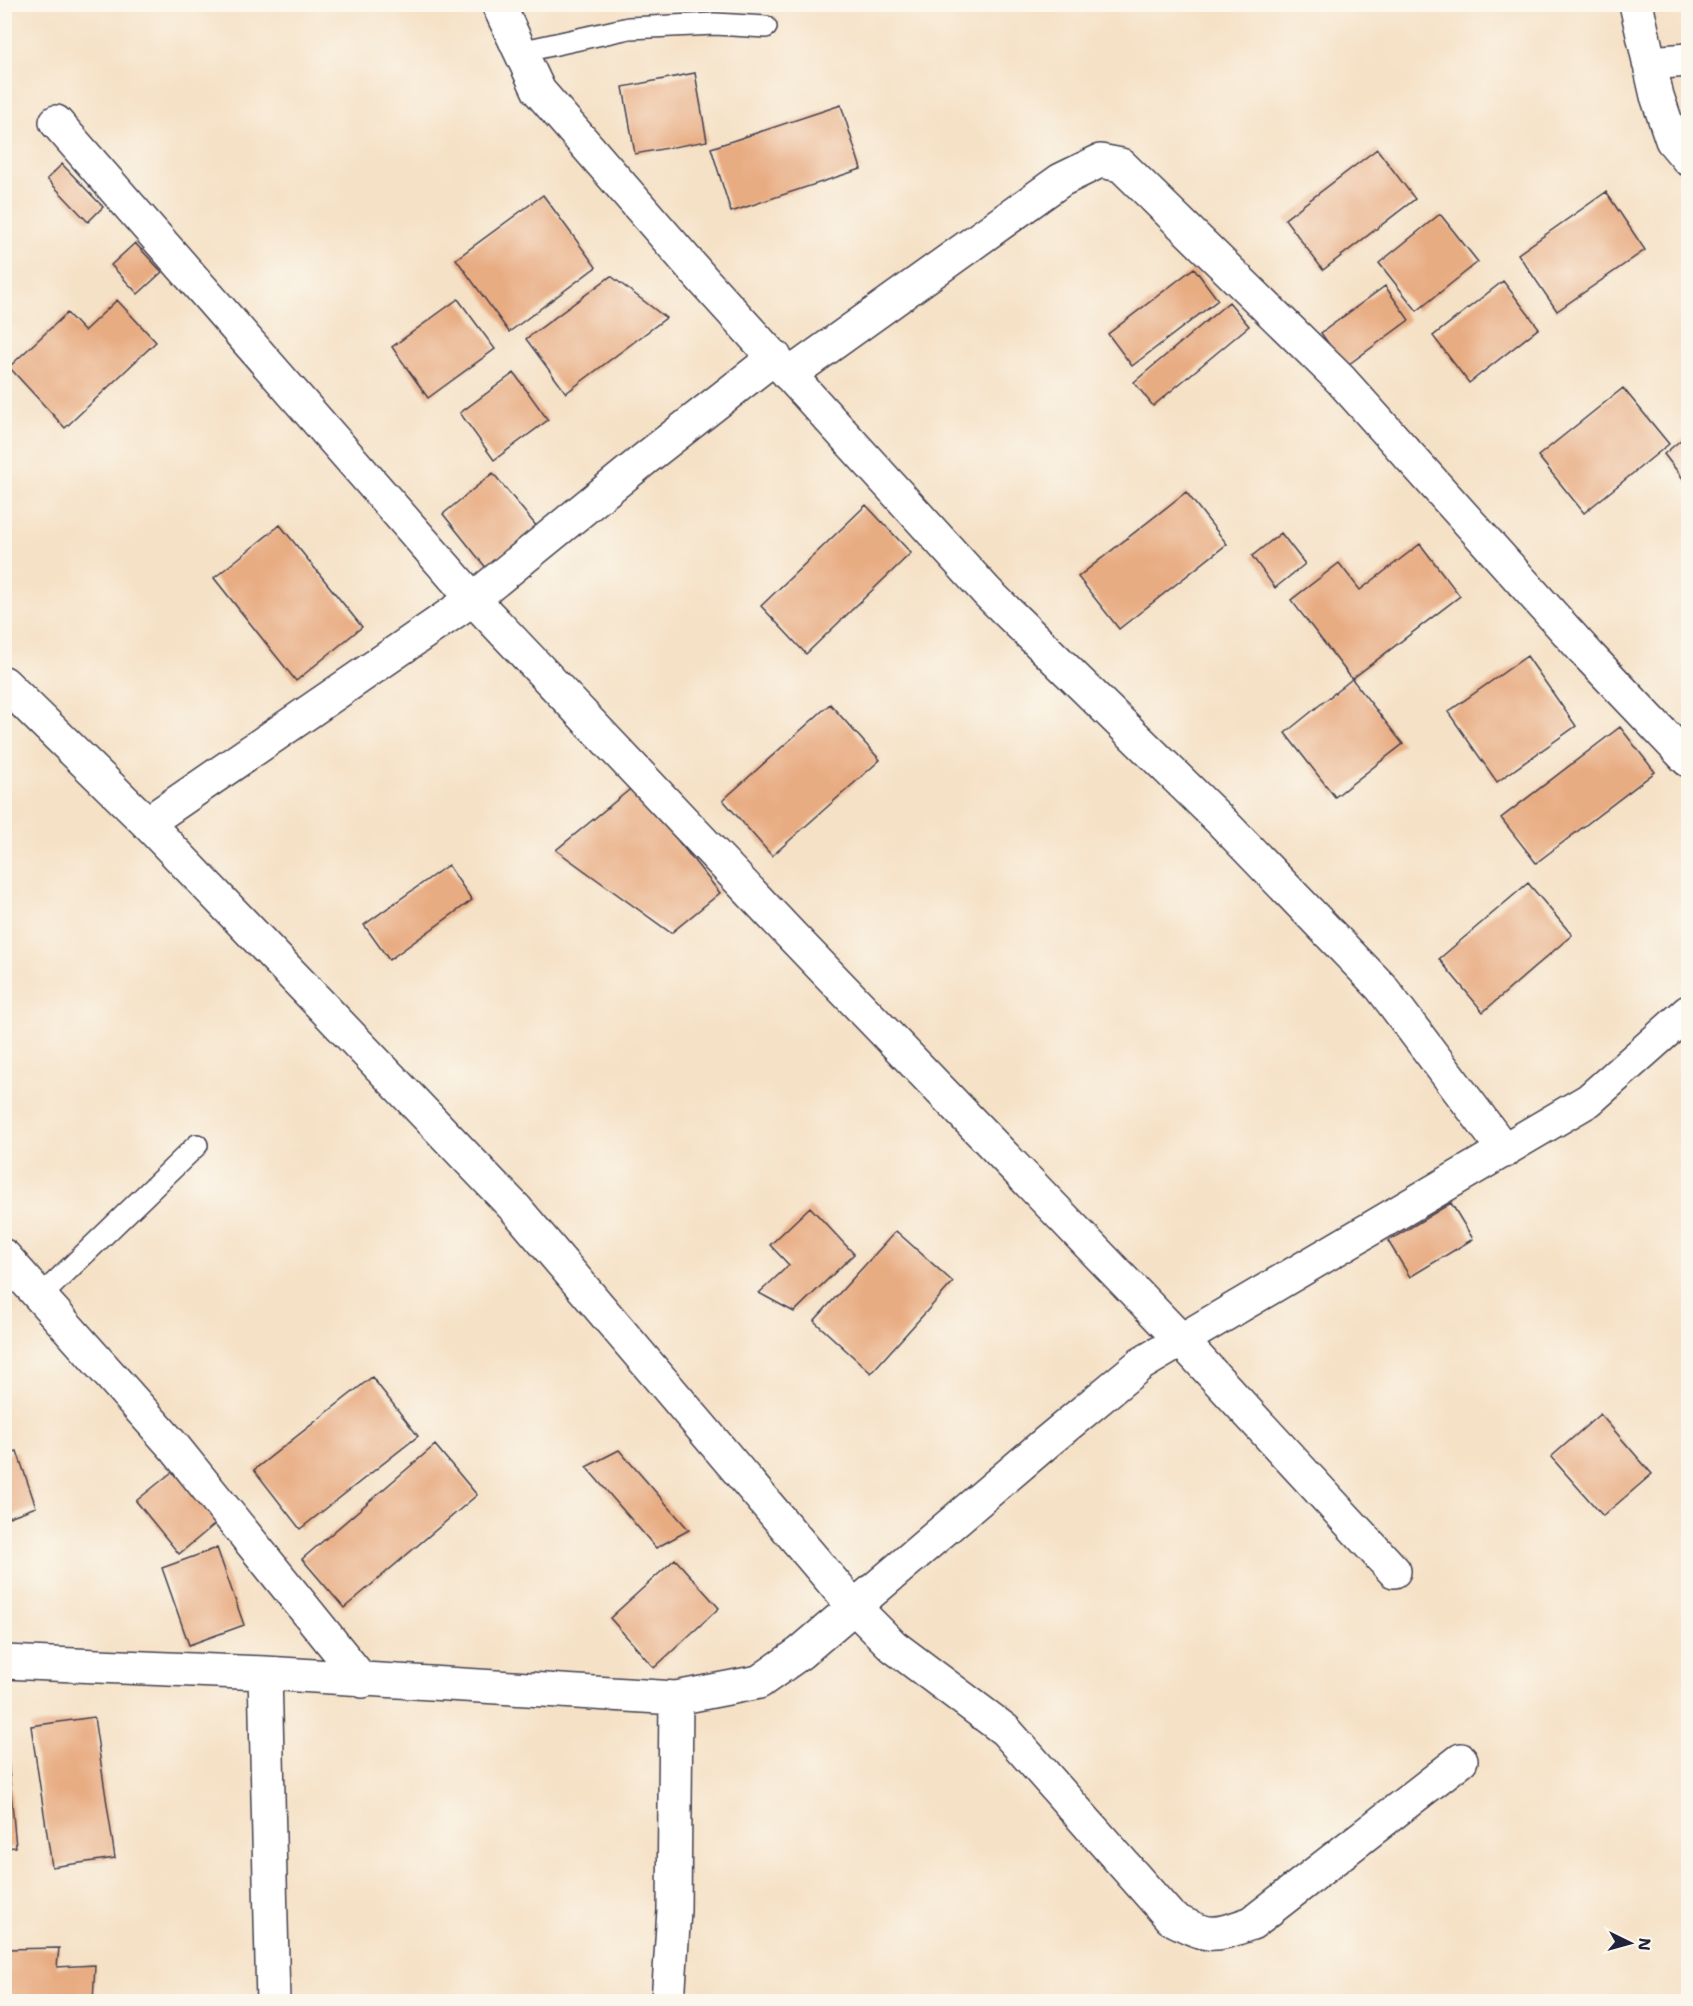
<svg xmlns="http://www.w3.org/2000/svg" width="1693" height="2006" viewBox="0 0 1693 2006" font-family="'Shantell Sans',sans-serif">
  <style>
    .building { fill: #e8ac82 }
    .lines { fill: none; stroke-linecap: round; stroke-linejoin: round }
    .lane-casing { stroke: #423f50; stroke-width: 24 }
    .street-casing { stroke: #423f50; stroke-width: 36 }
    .lane { stroke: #fff; stroke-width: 21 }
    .street { stroke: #fff; stroke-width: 33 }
  </style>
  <rect width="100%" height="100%" fill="#fbf7ec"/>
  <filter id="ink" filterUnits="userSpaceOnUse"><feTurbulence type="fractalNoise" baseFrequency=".0167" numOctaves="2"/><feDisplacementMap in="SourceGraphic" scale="12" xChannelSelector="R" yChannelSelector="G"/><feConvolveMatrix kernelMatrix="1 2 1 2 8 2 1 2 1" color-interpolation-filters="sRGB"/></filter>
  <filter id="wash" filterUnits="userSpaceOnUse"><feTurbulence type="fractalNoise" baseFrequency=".008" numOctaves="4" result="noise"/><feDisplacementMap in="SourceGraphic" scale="24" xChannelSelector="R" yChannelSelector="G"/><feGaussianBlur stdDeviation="1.35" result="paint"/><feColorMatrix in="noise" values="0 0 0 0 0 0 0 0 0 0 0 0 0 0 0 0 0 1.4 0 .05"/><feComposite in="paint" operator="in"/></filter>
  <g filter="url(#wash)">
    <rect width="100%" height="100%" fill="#f5e1c6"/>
    <g id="blocks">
      <path class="building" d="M695,73L707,141L635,154L623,87Z
        M841,105L861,169L731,212L711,148Z
        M1377,149L1415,199L1323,270L1285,219Z
        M62,164L103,207L88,222L47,179Z
        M1606,192L1645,250L1557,311L1518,254Z
        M543,195L596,267L509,332L456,259Z
        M1440,214L1478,262L1417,311L1379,263Z
        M135,243L162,272L138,294L111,265Z
        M1194,268L1218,300L1132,366L1108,334Z
        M611,276L666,318L566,393L526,339Z
        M1503,281L1539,328L1469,383L1433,336Z
        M1385,286L1409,320L1345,367L1321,333Z
        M458,299L495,349L428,398L392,347Z
        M117,300L156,342L65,428L9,367L67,313L84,331Z
        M1229,302L1249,326L1153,406L1134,382Z
        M514,373L548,420L494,460L460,413Z
        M1623,388L1669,444L1584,513L1538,456Z
        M1688,434V485L1664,454Z
        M493,473L542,533L491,574L443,514Z
        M1186,492L1227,544L1119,629L1078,577Z
        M866,505L911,553L806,654L761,606Z
        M280,525L362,627L296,681L214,578Z
        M1281,533L1305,564L1275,588L1252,556Z
        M1420,544L1460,596L1352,679L1403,744L1335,797L1285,733L1352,679L1291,600L1339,563L1360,590Z
        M1527,656L1576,726L1497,782L1448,712Z
        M830,704L880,760L772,856L723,800Z
        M1620,727L1655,772L1536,863L1501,818Z
        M634,786L720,893L671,933L556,850Z
        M448,865L472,900L389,960L364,925Z
        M1528,883L1572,935L1483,1012L1439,959Z
        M1451,1203L1473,1239L1410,1277L1388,1241Z
        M810,1207L854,1254L794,1312L759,1293L789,1265L770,1245Z
        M896,1231L953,1282L871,1373L814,1321Z
        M372,1377L418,1436L300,1529L254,1470Z
        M1600,1414L1652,1474L1603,1516L1551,1457Z
        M435,1445L477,1495L344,1608L302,1559Z
        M619,1450L689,1530L656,1548L586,1467Z
        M17,1451L36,1507L9,1517L4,1503V1455Z
        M177,1468L220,1520L179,1554L136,1501Z
        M217,1548L244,1625L189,1645L162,1568Z
        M675,1559L719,1608L654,1668L610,1618Z
        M94,1717L115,1858L52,1867L31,1726Z
        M6,1738L16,1847L4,1848V1739Z
        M59,1948L57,1967L95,1965L93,2002H4V1949Z"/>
    </g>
  </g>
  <g filter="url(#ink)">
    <use href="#blocks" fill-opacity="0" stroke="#423f50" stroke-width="1.5"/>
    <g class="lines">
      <defs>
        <path id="lane" d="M520,52L629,28L715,24L766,27
          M40,1297L197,1145"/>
        <path id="street" d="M498,4L539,91L705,282L987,592L1223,823L1381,987L1505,1151
          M1636,4L1657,96L1672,140L1688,159
          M1649,63L1688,60
          M56,122L473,599L792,936L1181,1340L1394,1571
          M789,375L1061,180L1100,161L1121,165L1340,379L1590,657L1688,760
          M4,683L147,823L516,1209L854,1607L893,1646L1005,1730L1171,1918C1210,1938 1211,1937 1252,1923L1461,1760
          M147,823L473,599L646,458L775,357
          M4,1256L175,1448L363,1681
          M4,1662L265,1673L676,1698L759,1682L800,1653L1048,1441L1141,1364L1589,1100L1688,1012
          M265,1673L273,2002
          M668,2002L674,1910L676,1698"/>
      </defs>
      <use href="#lane" class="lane-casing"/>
      <use href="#street" class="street-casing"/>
      <use href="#lane" class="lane"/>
      <use href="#street" class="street"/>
    </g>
  </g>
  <rect width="1693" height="2006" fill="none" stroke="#fbf7ec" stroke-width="24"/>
  <g transform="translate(1630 1943) rotate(95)" stroke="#fbf7ec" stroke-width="4.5" paint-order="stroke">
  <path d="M0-4.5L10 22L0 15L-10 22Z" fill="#22223b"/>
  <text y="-9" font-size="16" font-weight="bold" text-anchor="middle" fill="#22223b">N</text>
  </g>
</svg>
